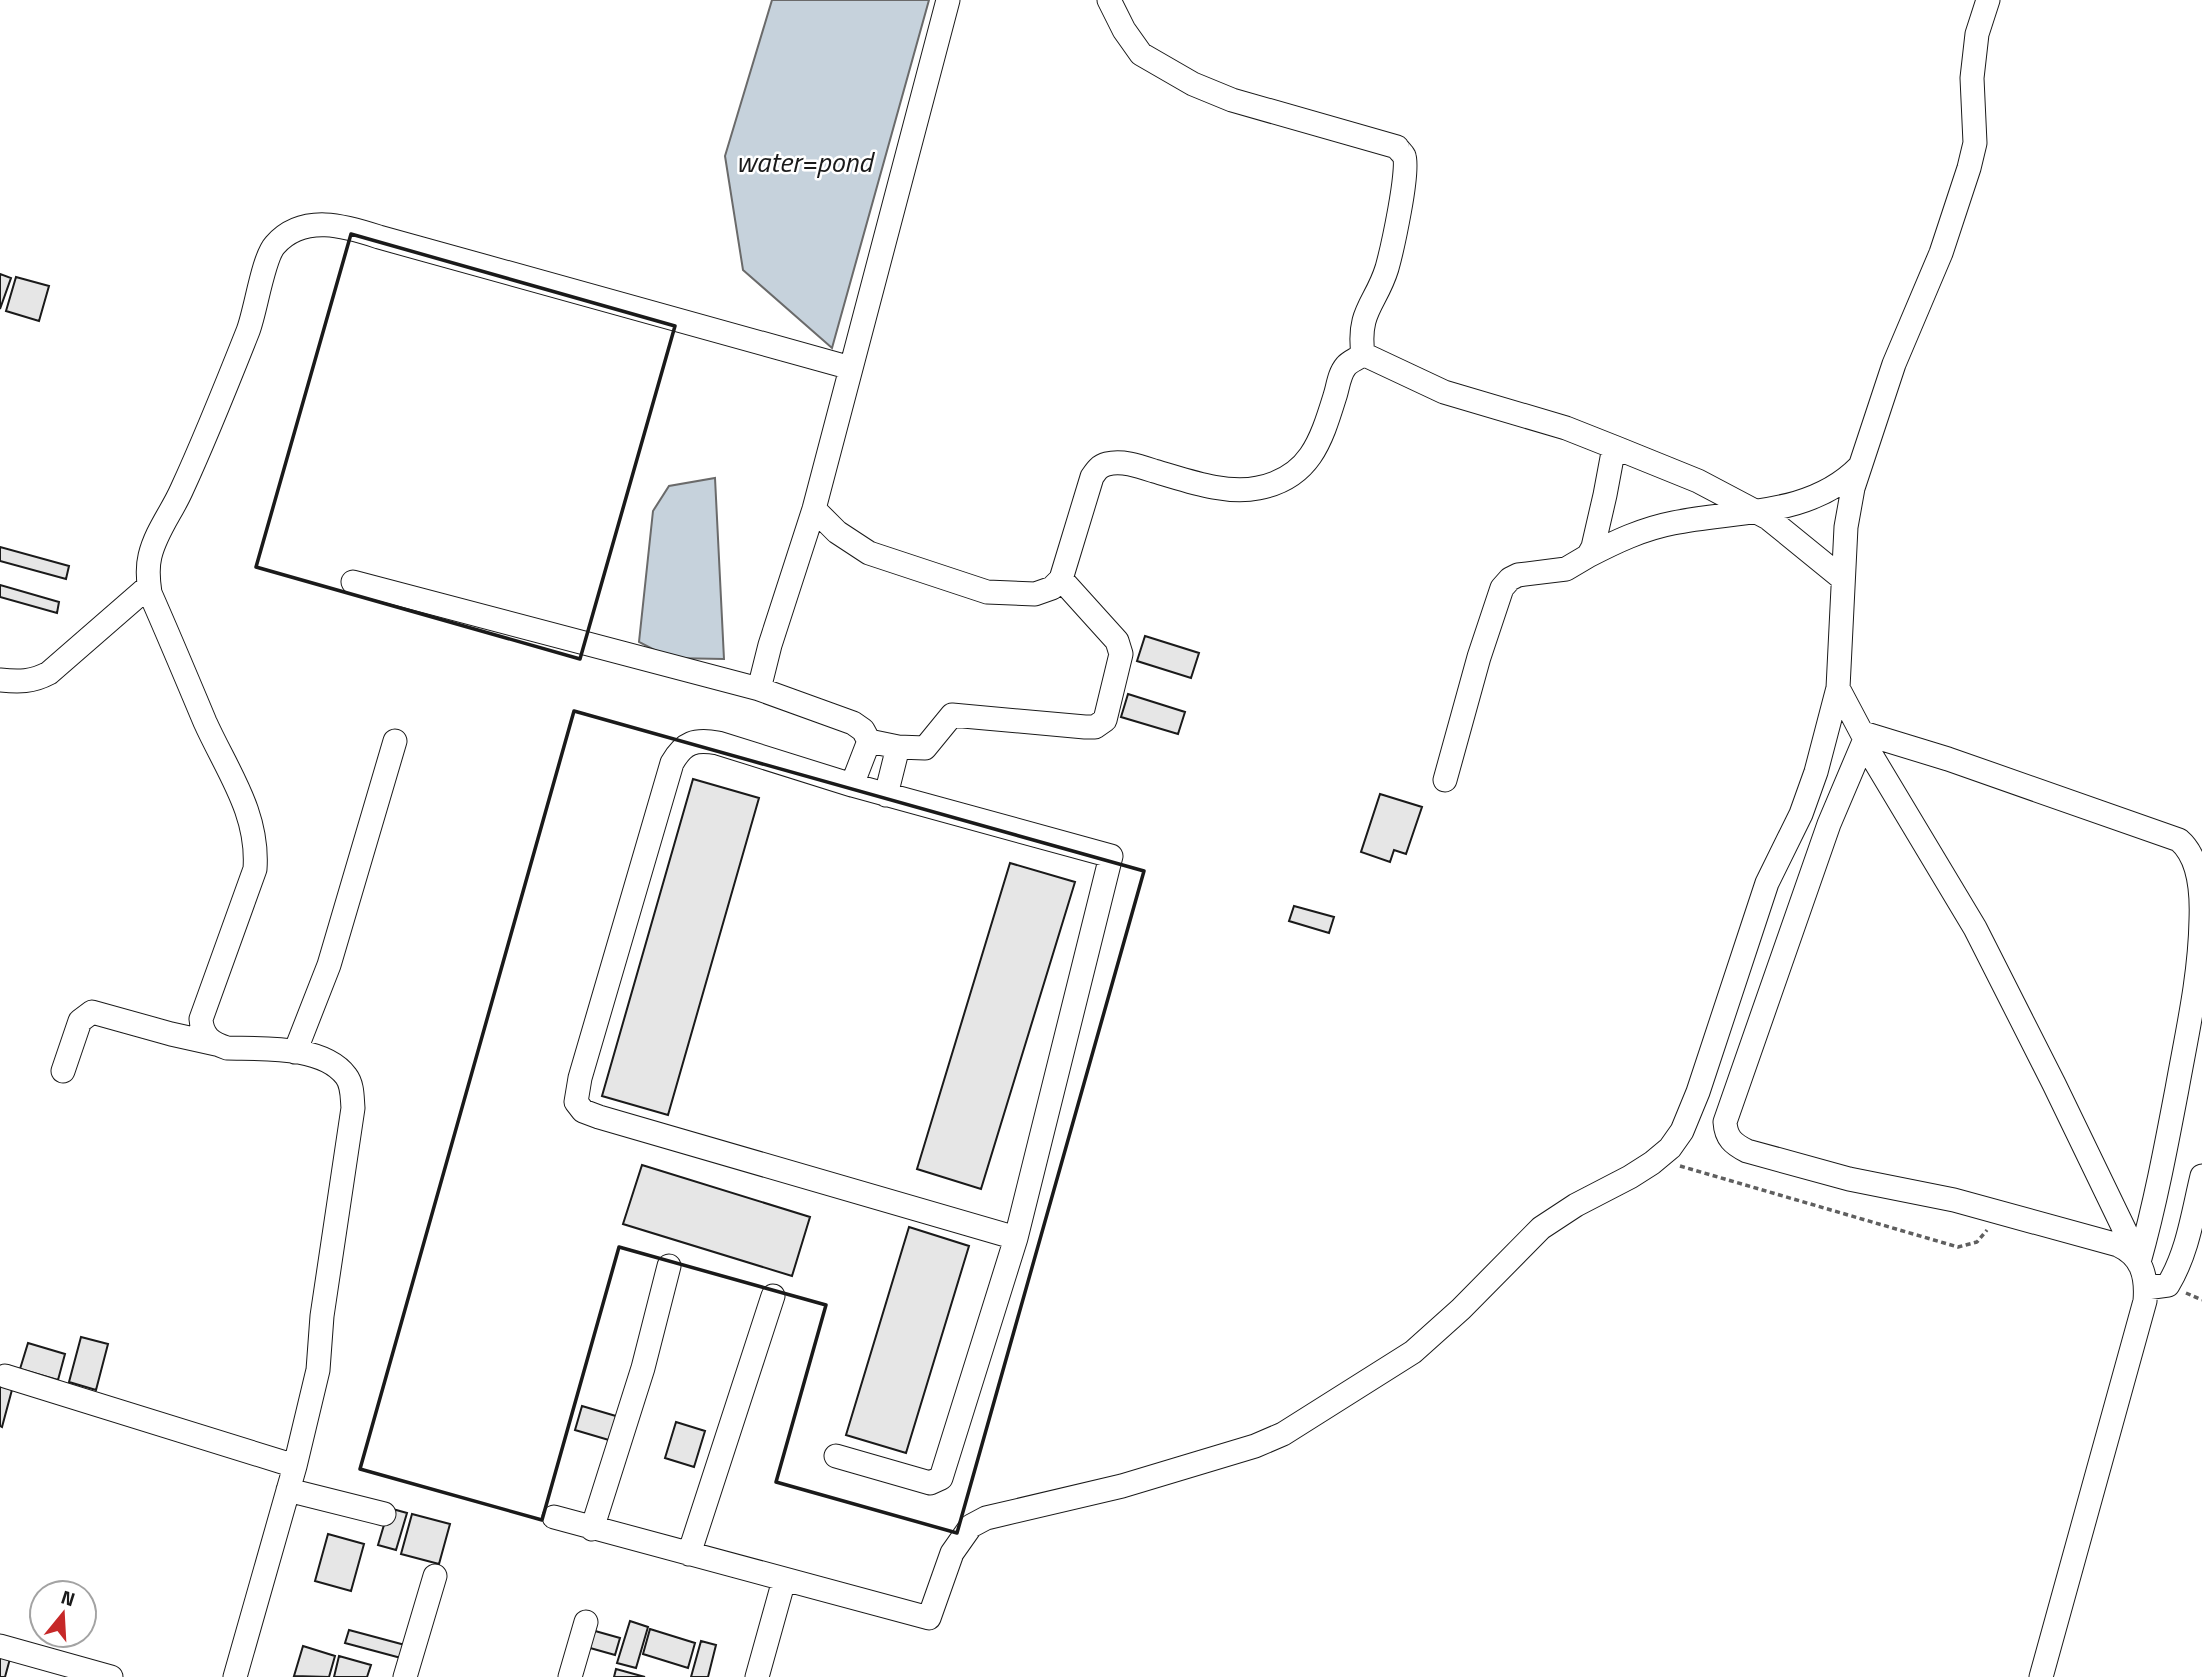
<svg xmlns="http://www.w3.org/2000/svg" width="2202" height="1677" viewBox="0 0 2202 1677" font-family="'Titillium Web',sans-serif">
  <style>
    .water { fill: #c6d2dc; stroke: #6a6a6a; stroke-width: 2 }
    .building { fill: #e6e6e6; stroke: #1a1a1a; stroke-width: 2 }
    .lines { fill: none; stroke-linecap: round; stroke-linejoin: round }
    .minor-casing { stroke: #1a1a1a; stroke-width: 25 }
    .path { stroke: #5f5f5f; stroke-width: 3.5; stroke-dasharray: 5 3.5; stroke-linecap: butt }
    .minor { stroke: #fff; stroke-width: 23 }
    .wall { stroke: #1a1a1a; stroke-width: 3.5 }
    .labels { text-anchor: middle; stroke-width: 5; stroke-linejoin: round; paint-order: stroke }
    .water-label { font-size: 28px; font-style: italic; fill: #1a1a1a; stroke: #fff }
  </style>
  <rect width="100%" height="100%" fill="#fff"/>
  <path class="water" d="M772,0H929L832,348L743,270L725,156Z
    M715,478L724,659L670,658L639,642L653,511L669,486Z"/>
  <path class="building" d="M0,274L11,278L0,309Z
    M16,277L49,286L39,321L6,311Z
    M0,547L69,566L66,579L0,561Z
    M0,585L59,602L57,613L0,597Z
    M1145,636L1199,653L1191,678L1137,661Z
    M1128,694L1185,712L1178,734L1121,717Z
    M693,779L759,798L668,1115L602,1096Z
    M1380,794L1422,807L1406,854L1394,850L1390,862L1361,852Z
    M1010,863L1075,882L981,1189L917,1169Z
    M1294,906L1334,917L1329,933L1289,921Z
    M642,1165L810,1217L792,1276L623,1224Z
    M909,1227L969,1246L906,1453L846,1435Z
    M81,1337L108,1344L96,1390L69,1382Z
    M28,1343L65,1354L58,1380L20,1369Z
    M0,1383L13,1386L2,1427L0,1426Z
    M582,1406L626,1419L619,1443L575,1430Z
    M676,1422L705,1431L694,1467L665,1458Z
    M389,1508L407,1513L396,1550L378,1545Z
    M412,1514L450,1524L439,1564L401,1554Z
    M328,1534L364,1544L351,1591L315,1581Z
    M630,1621L648,1627L636,1668L617,1663Z
    M588,1629L620,1638L615,1655L583,1646Z
    M650,1629L695,1643L688,1668L643,1654Z
    M349,1630L405,1645L401,1658L345,1643Z
    M701,1641L716,1645L708,1677H691Z
    M303,1646L335,1656L329,1677L294,1676Z
    M0,1652L11,1655L5,1677H0Z
    M339,1656L371,1665L367,1677H334Z
    M616,1669L645,1677H614Z"/>
  <g class="lines">
    <defs>
      <path id="minor" d="M1988,0L1977,34L1972,78L1975,143L1969,168L1941,253L1894,364L1853,488L1846,527L1838,688L1865,739L1829,824L1725,1122C1726,1138 1733,1144 1747,1151L1849,1179L1954,1200L2118,1245C2142,1256 2147,1276 2145,1301L2041,1677
        M1363,354L1444,392L1566,428L1614,447L1605,495L1593,547L1588,556L1566,569L1518,575L1510,579L1502,588L1479,657L1445,780
        M1614,447L1698,481L1768,518L1843,579
        M814,509L837,532L869,553L987,592L1035,594L1052,588L1061,579L1092,477C1096,471 1099,466 1107,464C1122,460 1139,466 1154,471C1186,480 1225,495 1258,488C1310,478 1321,441 1335,396C1338,387 1339,374 1346,366C1350,361 1358,359 1363,354C1357,311 1376,304 1387,268C1392,250 1410,169 1404,156C1404,155 1397,148 1397,147L1232,100L1193,84L1141,54L1124,30L1109,0
        M1588,556C1615,542 1642,529 1673,523C1736,510 1810,517 1859,467
        M353,582L759,689
        M0,680C19,682 32,682 49,673L149,586
        M1863,733L1948,759L2179,840C2200,858 2202,894 2201,920C2200,977 2187,1033 2177,1089C2166,1147 2155,1205 2139,1262
        M869,741L898,747L925,748L952,715L1085,727H1095L1105,720L1121,654L1117,641L1061,579
        M1864,743L1975,928L2054,1084L2127,1235V1249
        M852,785L869,741L863,730L853,723L759,689L770,645L814,509L948,0
        M886,795L898,747
        M295,1052L329,965L395,741
        M63,1071L80,1021L92,1012L171,1034L216,1044
        M2146,1288L2168,1285C2188,1252 2193,1213 2202,1176
        M5,1376L295,1466L235,1677
        M836,1456L930,1483L941,1478L1016,1238L1111,856L852,785L718,743C695,739 684,742 672,763L580,1078L576,1102L583,1111L599,1117L1016,1238
        M295,1466L318,1370L322,1316L353,1108C352,1098 353,1085 346,1076C323,1045 262,1049 227,1048C212,1043 202,1037 201,1019L255,869C259,813 227,771 205,722C187,679 169,636 150,593C148,580 147,568 150,556C156,531 172,512 182,489C206,437 227,384 248,331C256,310 263,258 275,245C303,213 346,226 379,237L851,368
        M288,1490L384,1514
        M554,1517L929,1618L952,1553L971,1526L986,1518L1122,1486L1255,1446L1283,1434L1413,1352L1461,1309L1541,1228L1576,1205L1630,1177L1652,1163L1670,1148L1682,1131L1698,1092L1767,883L1801,814L1816,772L1838,688
        M592,1529L643,1368L669,1266
        M689,1554L773,1296
        M0,1646L111,1677
        M405,1677L435,1576
        M570,1677L586,1622
        M757,1677L784,1580"/>
    </defs>
    <use href="#minor" class="minor-casing"/>
    <path class="path" d="M1680,1166L1958,1247L1977,1242L1987,1230
      M2186,1293L2202,1300"/>
    <use href="#minor" class="minor"/>
    <path class="wall" d="M351,234L675,326L580,659L256,567Z
      M574,711L1144,871L957,1533L776,1482L826,1305L619,1247L542,1520L360,1469Z"/>
  </g>
  <g class="labels">
    <g class="water-label">
      <text x="804" y="172">water=pond</text>
    </g>
  </g>
  <g transform="translate(63 1614) rotate(18)"><circle r="33" fill="#ffffff" stroke="#a3a3a3" stroke-width="2"/>
  <path d="M0-5L12 26L0 18L-12 26Z" fill="#c62828"/>
  <text y="-10" font-size="19" font-weight="bold" text-anchor="middle" fill="#1a1a1a">N</text>
  </g>
</svg>
